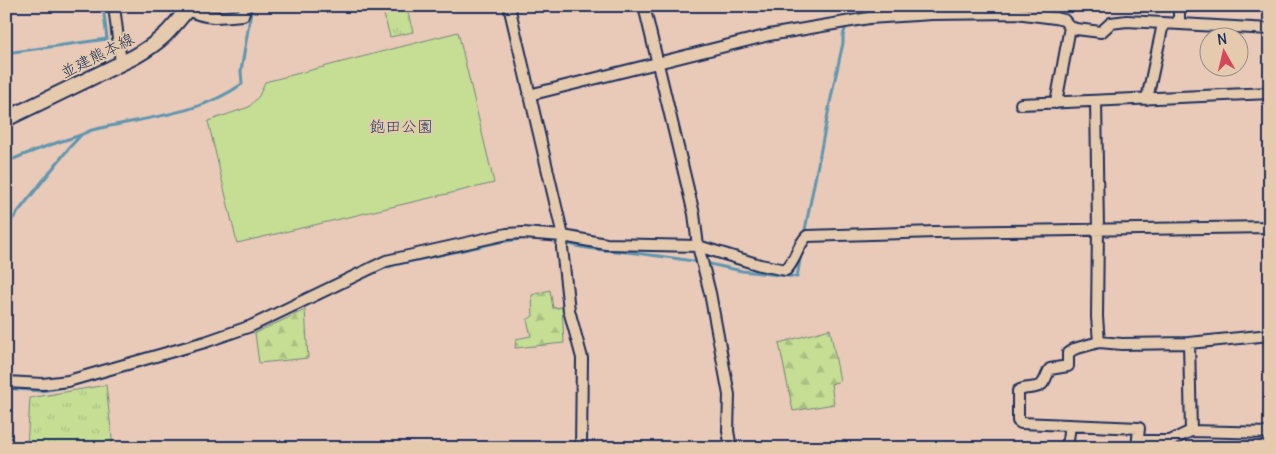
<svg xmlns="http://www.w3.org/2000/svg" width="1276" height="454" viewBox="0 0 1276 454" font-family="Delius,'Klee One',sans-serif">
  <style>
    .grass { fill: url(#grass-tufts); stroke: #708679 }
    .forest { fill: url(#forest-firs); stroke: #708679 }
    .park { fill: #c5de94; stroke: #708679 }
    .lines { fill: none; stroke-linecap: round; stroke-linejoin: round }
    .stream { stroke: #5e96b0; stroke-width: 3 }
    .street-casing { stroke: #1b2f5e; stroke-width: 14 }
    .secondary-casing { stroke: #1b2f5e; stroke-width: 18 }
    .street { stroke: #e5caad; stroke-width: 10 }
    .secondary { stroke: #e5caad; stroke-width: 14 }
    .labels { text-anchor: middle; stroke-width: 4; stroke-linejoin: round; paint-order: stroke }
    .street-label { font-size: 16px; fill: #1b2f5e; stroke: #e5caad }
    .park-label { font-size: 16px; fill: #2c4063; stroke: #e5caad }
  </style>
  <defs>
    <pattern id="grass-tufts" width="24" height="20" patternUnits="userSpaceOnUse" patternTransform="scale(1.25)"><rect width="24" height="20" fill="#c5de94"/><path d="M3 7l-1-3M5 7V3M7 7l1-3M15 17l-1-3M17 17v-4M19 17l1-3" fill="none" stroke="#a9bf82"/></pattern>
    <pattern id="forest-firs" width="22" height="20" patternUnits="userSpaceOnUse" patternTransform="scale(1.25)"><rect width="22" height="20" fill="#c5de94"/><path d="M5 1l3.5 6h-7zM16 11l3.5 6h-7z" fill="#a9bf82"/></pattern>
  </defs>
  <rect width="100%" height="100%" fill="#e9c9b7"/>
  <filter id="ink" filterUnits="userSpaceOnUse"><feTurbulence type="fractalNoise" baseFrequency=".02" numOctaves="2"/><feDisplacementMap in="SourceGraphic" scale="10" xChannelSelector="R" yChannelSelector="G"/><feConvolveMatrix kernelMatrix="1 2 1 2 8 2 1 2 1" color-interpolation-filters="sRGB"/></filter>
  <g filter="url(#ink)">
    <path class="grass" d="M402,6H406L413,32L390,37L383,11Z
      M106,385L113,448H27L30,398Z"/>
    <path class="forest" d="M550,290L553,308L562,307L564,343L515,348L516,339L531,336L527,320L533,316L532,295Z
      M305,310L308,358L259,363L255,333Z
      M830,329L840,381L831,384L834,404L793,411L779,343Z"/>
    <path class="park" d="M458,32L494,183L237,243L208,121L249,107L259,96L265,82Z"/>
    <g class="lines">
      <path class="stream" d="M6,53L107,39L103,6
        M6,162C30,152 54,143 78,136C83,134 87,132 92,130C144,117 197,116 242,84L241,71L252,6
        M6,227L69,148L81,135
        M804,235L833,88L843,43V36L852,6
        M533,238L547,239
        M565,242C584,250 606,250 626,252C651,255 675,258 699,262
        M705,263L742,271L797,277L801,254
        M206,347L254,330L380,270L394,265L500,242L527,238
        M6,388L41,391L66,387L195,350
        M6,436L7,448"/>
      <defs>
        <path id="street" d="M114,6L121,63
          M509,6L563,236L562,248L569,310L582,358L581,448
          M644,6L694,214L698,246L710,293L729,395L728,431L731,448
          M187,10C210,20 220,17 243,15L246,6
          M1179,24V6
          M529,95L769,35L869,18L932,14L1016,13L1055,18L1064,20L1070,27L1076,29L1101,32L1111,23L1127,21L1270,29
          M1147,99L1163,24
          M1096,101L1098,229L1097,317L1099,342L1074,349L1068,353V366L1050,369C1047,373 1046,380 1042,384C1036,390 1025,386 1018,391V421L1021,423L1139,428L1137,448
          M1056,103L1070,27
          M1021,104L1270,93
          M1099,342L1122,344L1189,343L1191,431L1170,441H1138
          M1189,343L1270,335
          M6,382L43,384L68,381L205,342L251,326L386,261L507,234L523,233L563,236L606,244L698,246L760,265L786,270C796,260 797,246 807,236L936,232L1270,227
          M1191,431L1270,433
          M1067,448L1070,425"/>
        <path id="secondary" d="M6,119L134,57C162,41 170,31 190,6"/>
      </defs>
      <use href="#street" class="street-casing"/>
      <use href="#secondary" class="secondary-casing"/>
      <use href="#street" class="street"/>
      <use href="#secondary" class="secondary"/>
    </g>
  </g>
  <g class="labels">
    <g class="street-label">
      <text transform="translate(97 55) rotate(-27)" y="6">並建熊本線</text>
    </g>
    <g class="park-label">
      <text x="401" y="132">飽田公園</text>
    </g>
  </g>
  <rect width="1276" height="454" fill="none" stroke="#e5caad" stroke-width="25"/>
  <rect x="12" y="12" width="1251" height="429" fill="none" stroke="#1b2f5e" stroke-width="2" filter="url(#ink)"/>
  <g transform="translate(1224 52) rotate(352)"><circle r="24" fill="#e5caad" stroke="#948c8d"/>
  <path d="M0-4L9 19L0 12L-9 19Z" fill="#d1495b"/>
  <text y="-8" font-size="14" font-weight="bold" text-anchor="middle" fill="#1b2f5e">N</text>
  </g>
</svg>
